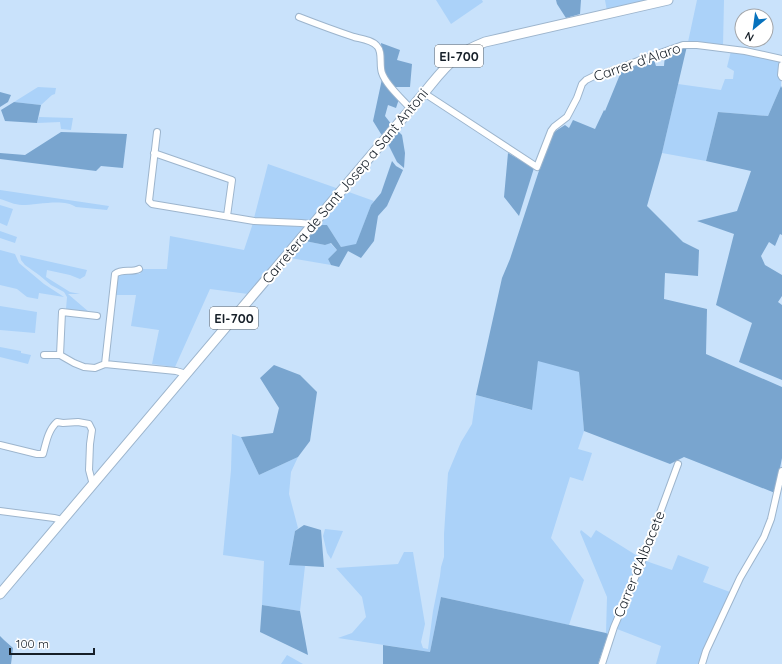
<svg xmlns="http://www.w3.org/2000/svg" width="782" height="664" viewBox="0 0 782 664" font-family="Quicksand,sans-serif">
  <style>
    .green { fill: #abd2f9 }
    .forest { fill: #79a5cf }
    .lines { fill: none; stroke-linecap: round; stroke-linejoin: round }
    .street-casing { stroke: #9db5cd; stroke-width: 8 }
    .primary-casing { stroke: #9db5cd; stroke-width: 11 }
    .street { stroke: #fff; stroke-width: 6 }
    .primary { stroke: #fff; stroke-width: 9 }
    .labels { text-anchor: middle; stroke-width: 4; stroke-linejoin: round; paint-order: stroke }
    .shield { fill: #fff; stroke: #5c6268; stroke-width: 1 }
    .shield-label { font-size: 13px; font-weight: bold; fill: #161f28 }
    .street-label { font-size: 14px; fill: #161f28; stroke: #fff }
  </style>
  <rect width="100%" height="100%" fill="#c9e2fb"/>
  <path class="green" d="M436,0H482L483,2L451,24Z
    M605,0H651L607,11Z
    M697,0H724L723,46L688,42Z
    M731,51L781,60V86L768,116L718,112L706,161L662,153L678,84L721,90L725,79H733L734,71L727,67Z
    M38,87L56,88L55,94L52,95L41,105L14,102Z
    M39,117L73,118L71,130L61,129L60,122L37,123Z
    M268,164L339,189L312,221L254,218Z
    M0,190L109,206L107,210L76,207C64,198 37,205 22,205C15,205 7,201 0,199Z
    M346,191L374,201L371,205L356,245L341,247L327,225H318Z
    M0,205L13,209L7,226L0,223Z
    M253,223L305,227L248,294L210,289L175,367L152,364L159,330L131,326L136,295H115L118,274H140L142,269H167L170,236L244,250Z
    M0,231L17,237L15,243L0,238Z
    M305,241L325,245L330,243L337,250L328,259L331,265L290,258Z
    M0,250L15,254L19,263L44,284L64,297L39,293L38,299L27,297L17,289L0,285Z
    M20,255L87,270L85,276L80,279L70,275L47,270L46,277L70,292L80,294H68L89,312L66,309L67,297L64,292L51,285L39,275L25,265L21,260Z
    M0,306L37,312L35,333L0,330Z
    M0,347L21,351V353L31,355L28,364L0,357Z
    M538,360L579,372L584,431L578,449L592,453L583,481L570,477L551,538L584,580L569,625L441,597L430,652L338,638L352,633L366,617L362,597L336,568L398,564L404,552H413L425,624L421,642L423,648L428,649L433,611L440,576L441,567L444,557V534L448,473L461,442L472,424L476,395L531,410Z
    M232,434L241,437L259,475L298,457L291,472L289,494L298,528L295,531L289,564L305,566L300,611L262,605L264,561L223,555L231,470Z
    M325,529L343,531L331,559L327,553L323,536Z
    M581,530L591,538L596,530L639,557L608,634L606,633L607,597L580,532Z
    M678,555L709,567L703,582L730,592L702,652L699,664H656L661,646L617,629L618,620L644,562L646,561L672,570Z
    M287,655L303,664H281Z"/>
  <path class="forest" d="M556,0H581L580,14L566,18L557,4Z
    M381,43L400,50L397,60L412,64L410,87H393L384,75Z
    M687,46L662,153L647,206L683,242L699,250L698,276L665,273L664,299L707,309L706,354L782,387V458L775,493L684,457L670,464L584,431L579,372L538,361L532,410L476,395L502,278L510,259L551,134L565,125L569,128L573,120L595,129L604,110L605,111L621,72L630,71L629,66L653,57L656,66H664L665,54Z
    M382,79L399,99L396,108L388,105L385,116L392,125L383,136L381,134L373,121Z
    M781,86L782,88V235L780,234L775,246L769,242L761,256L765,265L782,275V296L778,302L782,305V380L739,362L752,323L716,305L734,234L697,221L737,211L751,171L706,161L718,112L768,116Z
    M0,92L11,95L8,102L0,107Z
    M14,102L41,105L37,123L5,121L1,110Z
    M397,130L402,135L405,153L404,168L397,162L388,144V141Z
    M61,132L127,134L123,168L101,166L96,171L0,159V153L25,155Z
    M508,153L534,168L519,216L504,197Z
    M392,161L396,166L403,170L387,206L378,216L374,241L361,258L348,251L339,267L331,265L328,259L337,250L331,243L325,245L305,241L318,225H327L341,247L356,244L371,205L381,193Z
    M274,365L300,375L317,392L310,441L298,457L259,475L241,437L273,433L279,408L260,378Z
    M304,525L321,530L324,567L289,565L295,531Z
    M441,597L606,633L608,634L598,664H383V645L430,652Z
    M262,605L300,611L308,655L260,632Z
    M0,636L4,640L13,648L11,664H0Z"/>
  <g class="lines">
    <defs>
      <path id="street" d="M299,17C317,24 336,31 354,37C362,39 372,40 377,46C383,52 379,65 382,73C386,85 402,99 411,109
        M782,65L781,75L782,77
        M424,93L537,167L551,131L554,127L567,117L577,98L582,84L586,80L594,76L617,69L643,59L683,45H697L745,51L782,59
        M157,132L149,201L152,204L254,221L301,223L310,224L312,225
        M154,153L232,180L227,216
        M44,355H60L74,363L84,367L95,368L105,364L115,274C122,268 132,273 139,269
        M60,355L62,312L97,316
        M105,364L176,371L183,373L185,375
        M0,445L37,454H43C46,443 48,430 57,422L63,423L78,422L89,424L92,430L90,444L89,470L93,485
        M0,511L54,518L62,520
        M602,664L614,627L643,559L678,464
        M702,664L706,651L740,578L764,537L771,519L782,471"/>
      <path id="primary" d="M0,594L424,93C434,81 444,67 457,57C465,50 475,46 485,42L668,0"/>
    </defs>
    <use href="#street" class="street-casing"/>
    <use href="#primary" class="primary-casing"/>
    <use href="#street" class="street"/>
    <use href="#primary" class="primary"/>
  </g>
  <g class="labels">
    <g class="shield">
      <rect x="435" y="45" width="48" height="22" rx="3"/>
      <rect x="210" y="307" width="48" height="22" rx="3"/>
    </g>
    <g class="shield-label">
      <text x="459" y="61">EI-700</text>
      <text x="234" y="323">EI-700</text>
    </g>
    <g class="street-label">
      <text transform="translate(637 62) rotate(-19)" y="5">Carrer d'Alaro</text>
      <text transform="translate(345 186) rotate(-50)" y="5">Carretera de Sant Josep a Sant Antoni</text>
      <text transform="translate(639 564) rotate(-68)" y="5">Carrer d'Albacete</text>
    </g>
  </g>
  <g transform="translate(754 28) rotate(209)"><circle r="19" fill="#ffffff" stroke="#a2a5a9"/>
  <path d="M0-3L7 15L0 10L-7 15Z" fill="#0772bd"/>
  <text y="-6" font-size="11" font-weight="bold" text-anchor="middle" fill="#161f28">N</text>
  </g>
  <path d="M10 648v6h84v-6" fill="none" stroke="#161f28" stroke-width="2"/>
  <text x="16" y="648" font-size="12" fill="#161f28" stroke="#ffffff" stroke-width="3" paint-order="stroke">100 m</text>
</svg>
